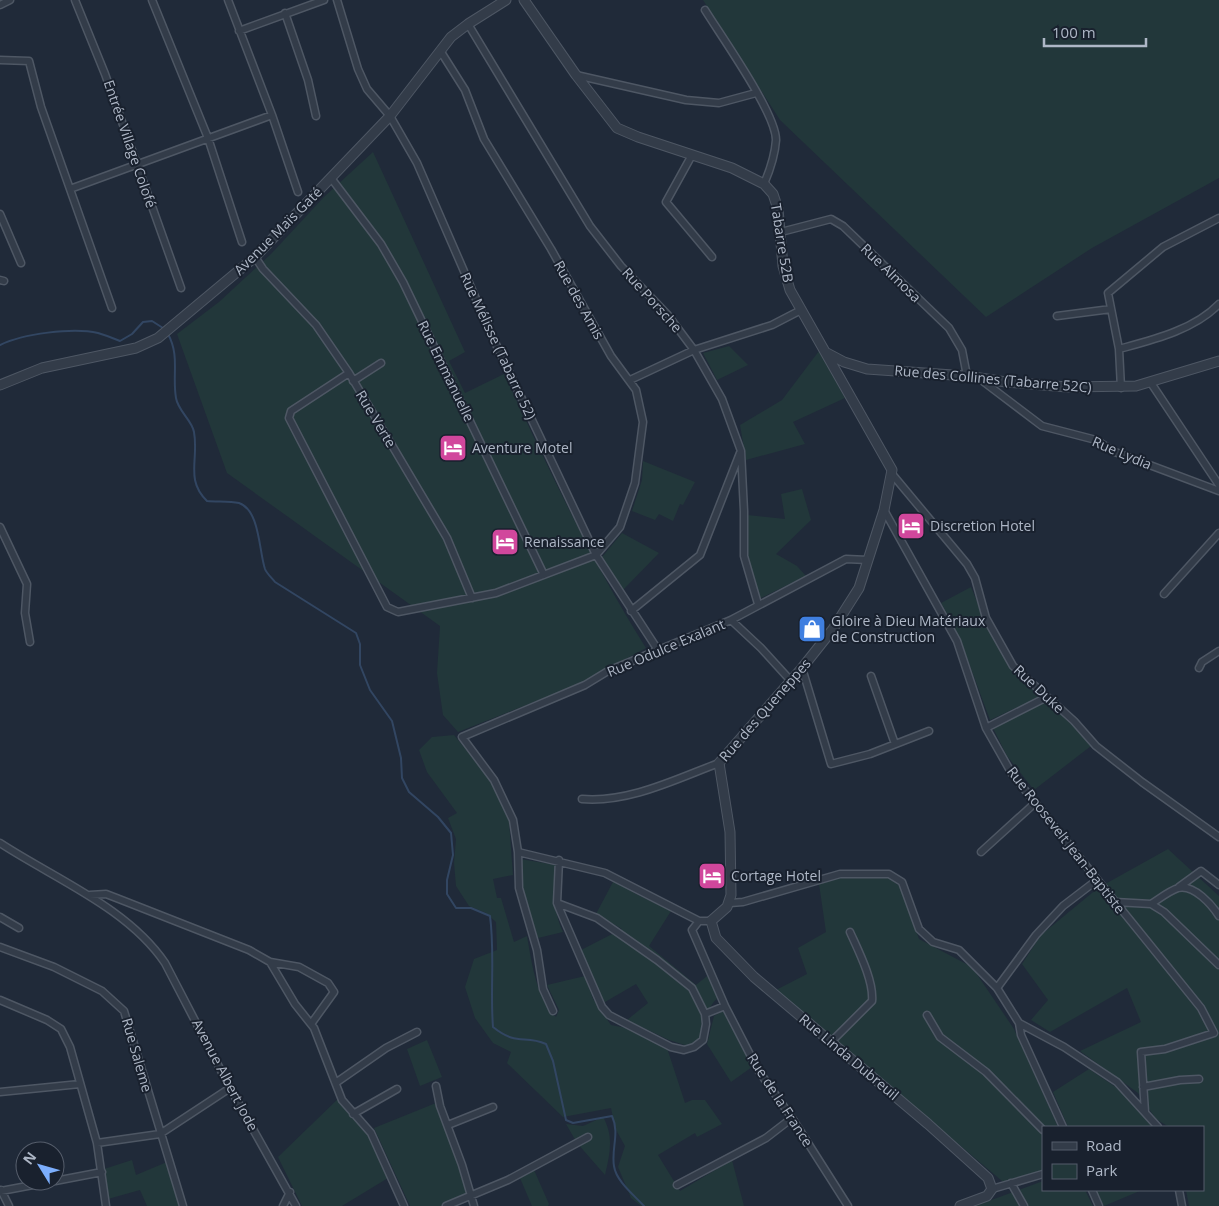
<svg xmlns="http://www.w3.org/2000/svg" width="1219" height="1206" viewBox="0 0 1219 1206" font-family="'Open Sans',sans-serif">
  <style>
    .green { fill: #22373a }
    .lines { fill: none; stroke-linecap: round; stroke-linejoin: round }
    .stream { stroke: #324662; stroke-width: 2 }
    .minor-casing { stroke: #4e5764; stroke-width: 9 }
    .tertiary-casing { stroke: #4e5764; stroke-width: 11 }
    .minor { stroke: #333c49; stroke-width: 6 }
    .tertiary { stroke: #333c49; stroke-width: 9 }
    .labels { text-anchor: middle; stroke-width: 4; stroke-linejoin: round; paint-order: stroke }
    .street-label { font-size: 14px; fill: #aeb7c6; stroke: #19212e }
    .poi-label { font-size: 14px; fill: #aeb7c6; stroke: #19212e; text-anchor: start }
  </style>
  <rect width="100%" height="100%" fill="#202a39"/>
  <path class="green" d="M703,0H1219V178L1092,248L986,317L780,120Z
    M373,152L465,352L449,361L465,393L504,374C548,467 591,561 646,648L575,686L458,732L443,715L437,673L440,626L227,473L177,334L219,302L271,254L324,197Z
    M729,346L748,365L717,380L703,353Z
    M819,351L845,398L793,422L805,444L746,460L740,425L782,400Z
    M643,461L695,482L683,505L680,504L673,521L659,514L655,520L632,511L642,480Z
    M802,489L811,520L776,554L797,566L806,576L759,599L747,557V515L785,519L781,494Z
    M622,533L659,553L622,591L602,557Z
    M971,587L984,619L1010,668L1040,697L990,720L960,639L941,603Z
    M1046,701L1081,733L1091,746L1034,790L1007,756L993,728Z
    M454,735L487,775L509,821L513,875L493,879L497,898H501L514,942L527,936C532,964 536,997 556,1017L559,1010L547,985L585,976L593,999L611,1025L641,1031L667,1048L685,1103L692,1100H705L722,1124L697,1137L695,1133L658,1155L680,1191L732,1160L744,1206H641L631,1198L618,1167L625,1146L615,1128L611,1108L563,1117L507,1063L511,1052L493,1043L475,1018L465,987L474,959L497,950L496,922L486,913L469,906L456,886L454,863L456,839L448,818L457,813L427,772L419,750L432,737Z
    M1168,849L1219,896V1206H1189L1186,1190H1203V1127H1169L1156,1119L1138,1093L1080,1051L1141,1022L1127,988L1050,1032L1031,1020L1048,1000L1022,964L1041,935L1098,888Z
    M520,859L557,865C555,889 552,909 563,932L538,938L524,895Z
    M840,878H888L901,887L919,939L972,967L1014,1029L1058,1127H1043V1174L1008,1186L776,990L807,974L798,948L826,932L819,884Z
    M614,880L636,894L671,911L649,946L696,985L707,976L718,998C699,1013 713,1033 694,1048L669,1040L627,1020L648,1003L636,984L605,1002L601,997L581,950L622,929L596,914Z
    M723,1011L752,1067L731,1082L707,1044L714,1016Z
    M427,1040L442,1077L420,1086L407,1049Z
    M1089,1069L1123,1092L1155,1127H1068L1053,1092Z
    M340,1097L368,1136L388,1178L342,1206H302L278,1157Z
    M436,1103L453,1144L468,1194L443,1206H410L374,1128Z
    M603,1117C614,1136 610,1154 605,1175L577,1143L566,1124L583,1126Z
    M132,1160L136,1175L167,1162L181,1206H147L140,1190L108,1199L104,1169Z
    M534,1170L549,1204L548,1206H532L520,1178Z
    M1043,1181V1190H1085L1093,1206H975Z
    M1096,1190H1142L1104,1206Z"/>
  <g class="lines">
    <path class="stream" d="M168,334C180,356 172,375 176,398C178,411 192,420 194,432C199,459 185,480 207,501C217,502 229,501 239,503C260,510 259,552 265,569C267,574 272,578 275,582L356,633L360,644V665L370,690L392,721L401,758L402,778L409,792L438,817L451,833L453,855L447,880V894L456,908H471L490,916C495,953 490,990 493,1027C518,1047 524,1034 546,1044L553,1061L566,1120L573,1123L612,1116C620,1133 611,1149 614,1166C616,1181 634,1195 644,1206
      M0,345C22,334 73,327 98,333C105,335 113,338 120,341L132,334L143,322L152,321L163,328"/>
    <defs>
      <path id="minor" d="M75,0L105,74L181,288
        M152,0L208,138L242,242
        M228,0L272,115L298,192
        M337,0L358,69L367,89L390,116L417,163L493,338L596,555L658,650
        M0,5L10,0
        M705,10C721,36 776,113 776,140C775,155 770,170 764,184
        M285,13L308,80L316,116
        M468,24L590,226L621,266L667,314L694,350L722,399L741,451L744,511V556L758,604
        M239,31L324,0
        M0,60L29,61L41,107L112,308
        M576,75L686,100L719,103L756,93
        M692,155L666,202L712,257
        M331,178L381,244L403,282L544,575
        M70,189L272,115
        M0,214L21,263
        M781,232L831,219L843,226L949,328L962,350L967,376
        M255,257L263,269L316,325L349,373L447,538L472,598
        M0,280L4,281
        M1057,316L1111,309
        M1119,349C1152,340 1194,330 1219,304
        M349,373L291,411L289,418L387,607L398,612L496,593L596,555L620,527L635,483L643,422L636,390L611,356L551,249L484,139L465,90L441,52
        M980,379L1042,426L1096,440L1115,452L1219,491
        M630,380L694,350L772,325L801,310
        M353,381L381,363
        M1151,383L1219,485
        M1121,388L1119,349L1108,293L1163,247L1219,218
        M892,474L967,564L975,578L986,618L1013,666L1074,721L1096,746L1142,782L1219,837
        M884,510L957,641L986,728L1012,774L1201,1008L1214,1033L1165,1049L1141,1052L1145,1112
        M0,527L27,584L25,613L30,642
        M1164,594L1219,533
        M631,611L700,555L740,453
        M731,620L761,648L791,681
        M802,668L831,764L870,754L929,731
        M1199,668L1202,662L1219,651
        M871,676L895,744
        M986,728L1047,697
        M582,799C629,803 676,779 719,763
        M0,843C55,879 128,908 165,963L230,1088L296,1206
        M518,852L605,873L699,921
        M981,852L1035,803
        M1179,887L1201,871L1219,885
        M90,895L106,894L119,899L249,950L270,962L299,967L328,983L334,992L311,1024
        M1115,902L1151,904L1164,912L1219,965
        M557,903L597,918L657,960L692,988L705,1014L706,1024L703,1040L694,1047L684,1050L671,1047L609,1015L602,1007L559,908L557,903L559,860
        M730,903L743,902L840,874H889L902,882L919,929L933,942L959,950L997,988L1019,1023L1064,1047L1117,1082L1158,1127
        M1151,904C1159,899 1169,891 1178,888C1194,884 1212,905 1219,916
        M0,917L19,928
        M711,921H699L692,930L725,1006L758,1070L792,1118L848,1206
        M0,947L54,967L102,991L124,1011L183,1206
        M270,962L295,1004L314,1028L342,1100L371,1133L404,1206
        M997,988L1036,935L1063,906L1097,880
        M0,1000L47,1020L61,1029L70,1047L97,1143L106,1206
        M553,1011L543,989L537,950L519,888L518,852L513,820L494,780L462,737L585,685L608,671L731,620L846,559L868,560
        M705,1014L725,1006
        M927,1015L940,1037L986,1072L1043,1130
        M1019,1023L1021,1035L1063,1127
        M831,1042L872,1001C874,981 858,950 850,932
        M337,1082L386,1048L417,1032
        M436,1086L440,1106L462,1165L474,1206
        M1143,1087L1180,1080L1199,1079
        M0,1092L80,1084
        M353,1114L397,1089
        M448,1125L493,1107
        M97,1143L160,1134L230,1088
        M55,1181L102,1172
        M1011,1183L1024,1206
        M677,1185L766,1138L792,1118
        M992,1189L1043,1174
        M1,1190L9,1206
        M1092,1190L1099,1206
        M1179,1190L1182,1206
        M1,1191L54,1181
        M283,1206L290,1192
        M446,1206L508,1180L588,1137"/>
      <path id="tertiary" d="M524,0L576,75L617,128L638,137L732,168L764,184L773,194L778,209L783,266L790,290L892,470L884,510L859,588L833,629L802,668L719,763L730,832L731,895L727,907L711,921L716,938L754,977L928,1124L988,1178L992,1189L987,1196L960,1206
        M827,353L844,362L867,369L967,376L1006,382L1067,387L1136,386L1219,361
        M0,385L42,368L136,348L158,338L255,257L390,116L451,37L468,24L506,0"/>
    </defs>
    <use href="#minor" class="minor-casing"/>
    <use href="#tertiary" class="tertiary-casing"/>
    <use href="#minor" class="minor"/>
    <use href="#tertiary" class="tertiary"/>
  </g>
  <defs>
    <symbol id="hotel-square" viewBox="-11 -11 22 22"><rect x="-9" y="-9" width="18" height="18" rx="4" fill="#d1479c" stroke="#19212e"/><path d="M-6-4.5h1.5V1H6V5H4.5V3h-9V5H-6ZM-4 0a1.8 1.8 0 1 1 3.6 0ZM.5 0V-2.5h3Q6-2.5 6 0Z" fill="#fff"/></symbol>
    <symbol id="shop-square" viewBox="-11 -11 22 22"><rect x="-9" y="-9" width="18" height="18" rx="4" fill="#3f7fe0" stroke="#19212e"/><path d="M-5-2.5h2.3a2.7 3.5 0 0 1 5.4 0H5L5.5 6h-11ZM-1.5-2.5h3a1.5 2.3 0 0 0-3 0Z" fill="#fff"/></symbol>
  </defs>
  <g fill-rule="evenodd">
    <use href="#hotel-square" x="437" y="432" width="32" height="32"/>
    <use href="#hotel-square" x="895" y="510" width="32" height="32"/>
    <use href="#hotel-square" x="489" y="526" width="32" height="32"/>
    <use href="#shop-square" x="796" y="613" width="32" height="32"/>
    <use href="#hotel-square" x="696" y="860" width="32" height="32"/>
  </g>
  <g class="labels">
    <g class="street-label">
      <text transform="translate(130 144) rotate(71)" y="5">Entrée Village Colofé</text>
      <text transform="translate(278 231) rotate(-45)" y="5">Avenue Maïs Gaté</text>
      <text transform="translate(782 243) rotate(81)" y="5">Tabarre 52B</text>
      <text transform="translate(891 273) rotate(44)" y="5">Rue Almosa</text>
      <text transform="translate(579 300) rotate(61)" y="5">Rue des Amis</text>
      <text transform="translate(652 300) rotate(48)" y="5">Rue Porsche</text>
      <text transform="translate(498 346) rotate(65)" y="5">Rue Mélisse (Tabarre 52)</text>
      <text transform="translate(446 371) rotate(64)" y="5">Rue Emmanuelle</text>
      <text transform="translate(993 379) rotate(5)" y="5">Rue des Collines (Tabarre 52C)</text>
      <text transform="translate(376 419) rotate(59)" y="5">Rue Verte</text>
      <text transform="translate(1122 453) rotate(23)" y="5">Rue Lydia</text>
      <text transform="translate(666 648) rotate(-23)" y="5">Rue Odulce Exalant</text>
      <text transform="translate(1039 689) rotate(43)" y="5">Rue Duke</text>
      <text transform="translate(765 710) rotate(-49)" y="5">Rue des Queneppes</text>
      <text transform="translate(1066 840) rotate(52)" y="5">Rue Roosevelt Jean-Baptiste</text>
      <text transform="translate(137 1055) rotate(74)" y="5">Rue Saleme</text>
      <text transform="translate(849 1057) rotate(40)" y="5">Rue Linda Dubreuil</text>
      <text transform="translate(225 1075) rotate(62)" y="5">Avenue Albert Jode</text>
      <text transform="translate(780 1100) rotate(57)" y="5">Rue de la France</text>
    </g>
    <g class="poi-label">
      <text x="472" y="453">Aventure Motel</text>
      <text x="930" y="531">Discretion Hotel</text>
      <text x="524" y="547">Renaissance</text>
      <text x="831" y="626">Gloire à Dieu Matériaux<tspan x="831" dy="16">de Construction</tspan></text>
      <text x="731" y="881">Cortage Hotel</text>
    </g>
  </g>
  <rect x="1042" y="1126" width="162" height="65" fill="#19212e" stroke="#555d6b"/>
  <rect x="1052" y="1142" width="25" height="8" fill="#333c49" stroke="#555d6b"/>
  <text x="1086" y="1151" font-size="15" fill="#aeb7c6">Road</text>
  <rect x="1052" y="1164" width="25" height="15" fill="#22373a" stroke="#555d6b"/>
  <text x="1086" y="1176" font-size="15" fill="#aeb7c6">Park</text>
  <g transform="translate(40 1166) rotate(307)"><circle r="24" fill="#19212e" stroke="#555d6b"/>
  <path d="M0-4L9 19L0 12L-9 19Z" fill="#7caefc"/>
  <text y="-8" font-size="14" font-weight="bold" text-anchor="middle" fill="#aeb7c6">N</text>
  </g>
  <path d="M1044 38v8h102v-8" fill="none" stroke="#aeb7c6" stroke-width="2.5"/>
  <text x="1052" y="38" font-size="15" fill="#aeb7c6" stroke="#19212e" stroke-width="4" paint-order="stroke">100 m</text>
</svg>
